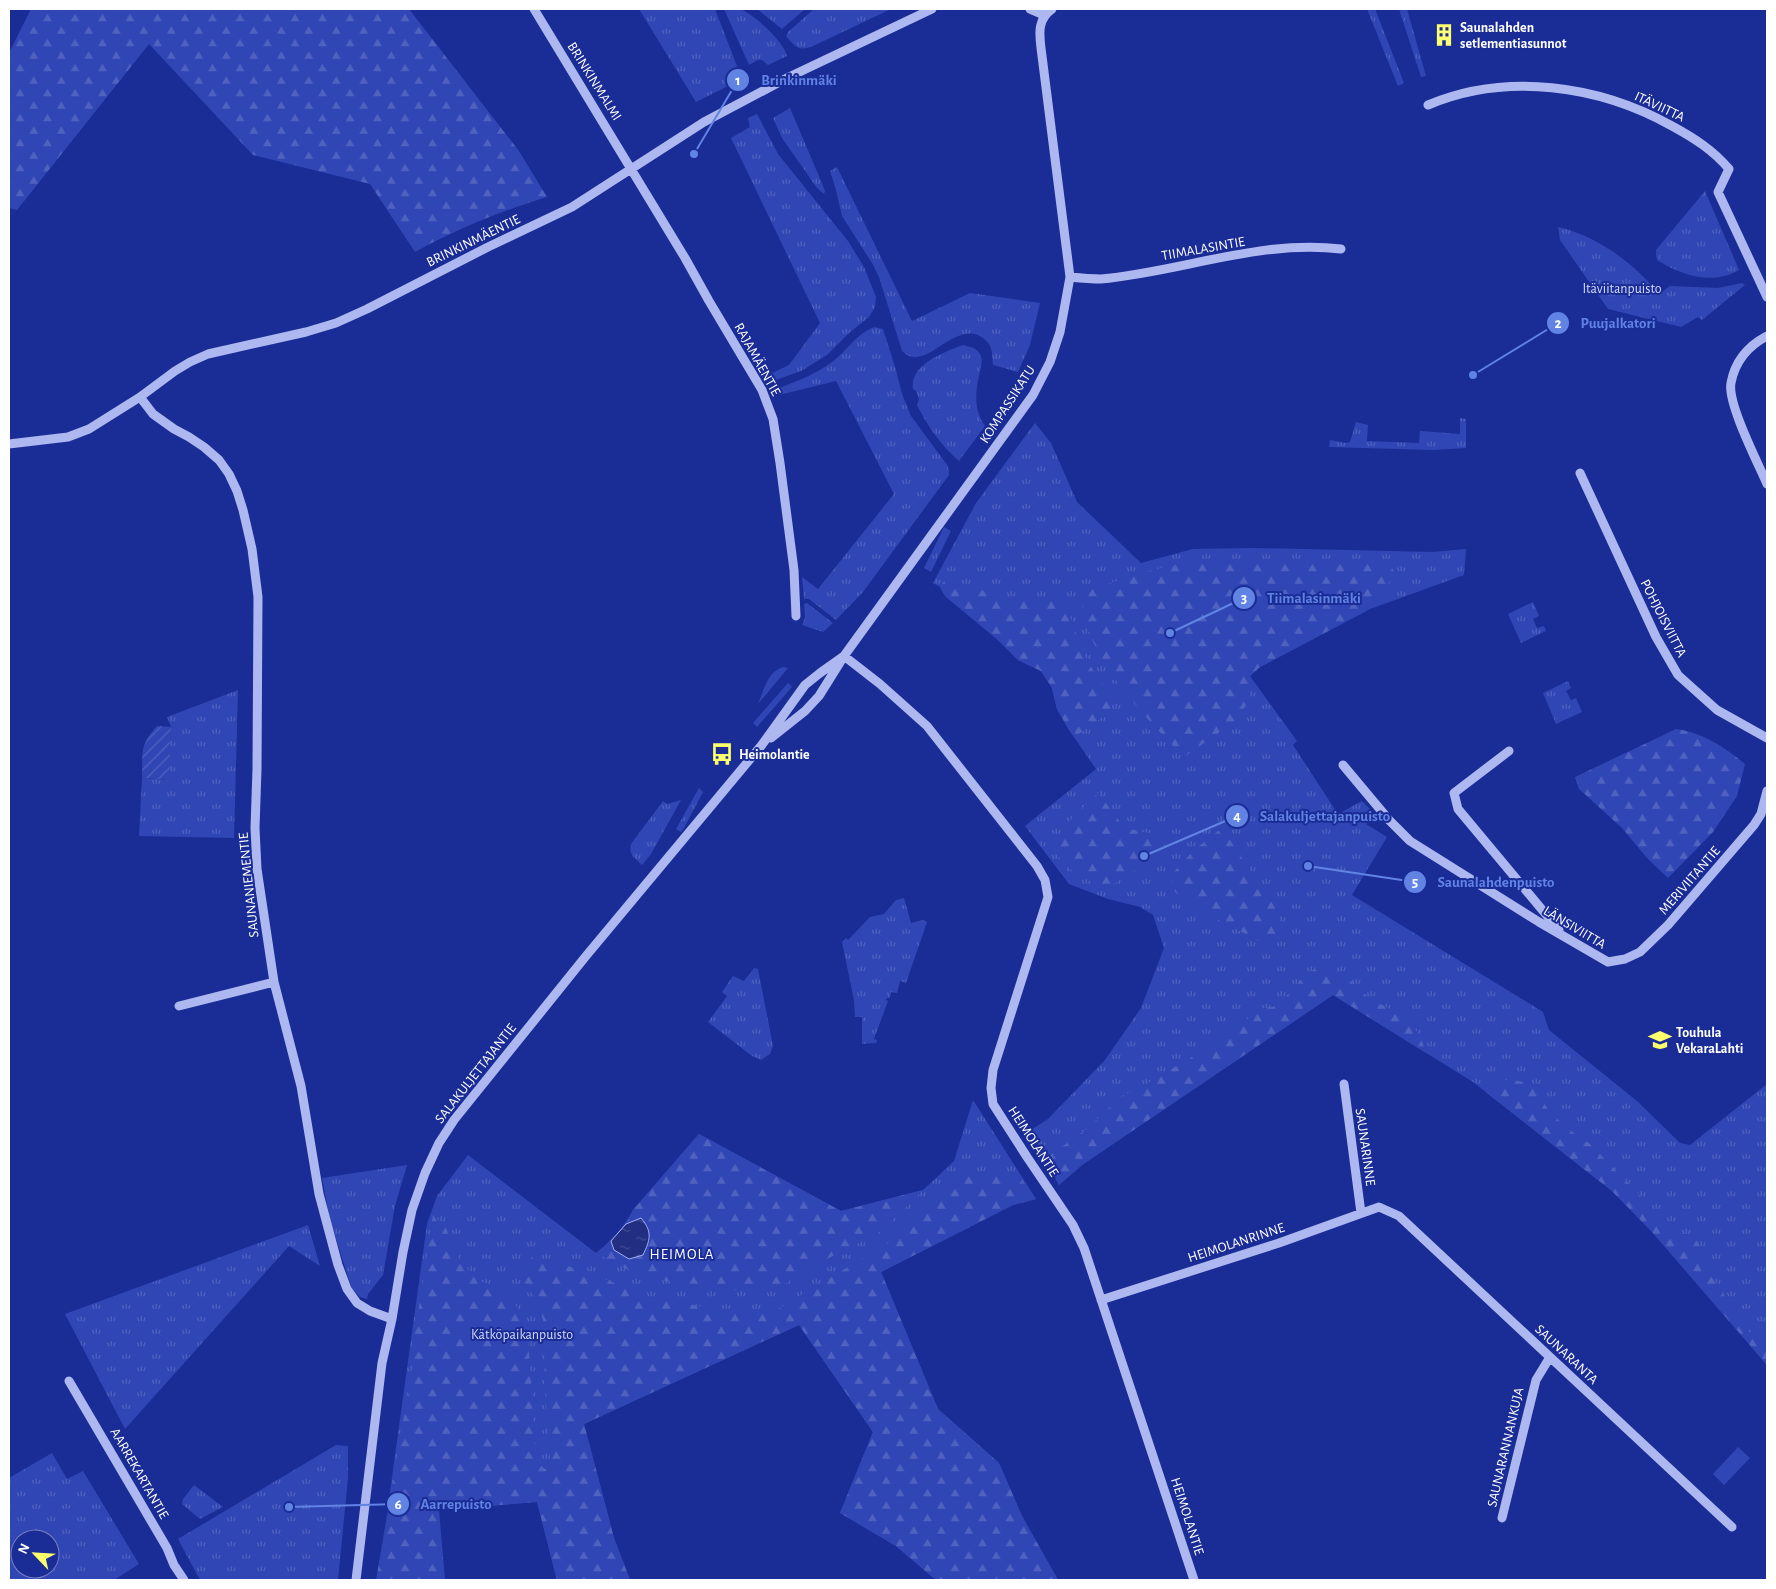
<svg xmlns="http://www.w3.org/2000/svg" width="1776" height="1589" viewBox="0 0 1776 1589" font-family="'Alegreya Sans',sans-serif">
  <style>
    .grass { fill: url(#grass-tufts); fill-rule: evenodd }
    .forest { fill: url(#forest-firs) }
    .garden { fill: url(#garden-furrows) }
    .pitch { fill: #3146b5 }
    .water { fill: url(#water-ripples); stroke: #a0aef2 }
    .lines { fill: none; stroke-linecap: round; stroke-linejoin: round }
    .minor { stroke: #adb7f0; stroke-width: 9 }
    .labels { text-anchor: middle; stroke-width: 4; stroke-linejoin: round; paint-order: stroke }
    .poi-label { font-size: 14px; font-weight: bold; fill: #fff; stroke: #1a2c96; text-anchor: start }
    .street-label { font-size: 14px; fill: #fff; stroke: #1a2c96 }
    .park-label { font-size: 14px; fill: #d4dafb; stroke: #1a2c96 }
    .neighbourhood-label { font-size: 15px; letter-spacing: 1px; fill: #fff; stroke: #1a2c96 }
    .leader { fill: none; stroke: #6183e4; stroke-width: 2 }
    .callout-dot { fill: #6183e4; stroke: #1a2c96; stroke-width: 2 }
    .mark-label { font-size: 15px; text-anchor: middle; font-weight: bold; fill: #fff }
    .callout-label { font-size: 15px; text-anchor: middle; font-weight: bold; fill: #6183e4; stroke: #1a2c96; stroke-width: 4; stroke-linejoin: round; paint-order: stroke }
  </style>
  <defs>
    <pattern id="grass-tufts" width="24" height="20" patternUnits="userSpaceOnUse" patternTransform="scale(1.25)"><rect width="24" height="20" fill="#3146b5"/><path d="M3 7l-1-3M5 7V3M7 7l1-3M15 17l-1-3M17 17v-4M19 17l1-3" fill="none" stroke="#5062c0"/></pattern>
    <pattern id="forest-firs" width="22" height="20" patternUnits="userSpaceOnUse" patternTransform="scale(1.25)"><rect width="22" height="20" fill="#3146b5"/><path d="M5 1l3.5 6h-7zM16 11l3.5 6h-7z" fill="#5062c0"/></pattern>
    <pattern id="garden-furrows" width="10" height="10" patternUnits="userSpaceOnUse" patternTransform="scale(1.25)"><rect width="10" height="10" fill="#3146b5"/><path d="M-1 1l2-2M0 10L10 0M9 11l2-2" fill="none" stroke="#5062c0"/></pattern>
    <pattern id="water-ripples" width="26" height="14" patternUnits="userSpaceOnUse" patternTransform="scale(1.25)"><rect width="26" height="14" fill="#222e81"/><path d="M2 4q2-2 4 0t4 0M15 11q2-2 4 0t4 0" fill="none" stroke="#434d94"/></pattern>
  </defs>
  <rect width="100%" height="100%" fill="#1a2c96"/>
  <path class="grass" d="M639,9H715L742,79L696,102Z
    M724,9C729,9 736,8 740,9C754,14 784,42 787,56L768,65L762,60H758L749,65Z
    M757,9H805L782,29Z
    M814,9H891L811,47C797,51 795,46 786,36L788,32Z
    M1367,9H1375L1404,83L1398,86Z
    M1399,9H1407L1426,76L1421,77Z
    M790,108L821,181L825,191L824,194L817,188L782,138L773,118Z
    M757,114L778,154L848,241L864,267L876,297L875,307L869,317L849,333L827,355L801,371L770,382L766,376L789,365L820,323L731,138L750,127L748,118Z
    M837,167L912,321L970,293L1040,303L1030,345L1018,372L993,365C992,359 993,352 990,346C987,340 981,336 975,334C947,329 923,373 902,351L879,277L872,263L842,216L836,190L830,171Z
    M1705,191L1739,270C1712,286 1681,275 1657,260L1656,250Z
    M1558,227C1597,236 1634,263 1659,294L1670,286L1718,288L1742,283L1745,285L1702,320L1698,317L1681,327L1608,309L1560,240Z
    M874,327L883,329L896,370L902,394L911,416L948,466L949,475L863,592L836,620L809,599H804L802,577L818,589L894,494L836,381L779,395L775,390C794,382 815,375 832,362C848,350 854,336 874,327Z
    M963,345C969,347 976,347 980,354C984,361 980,369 979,376C975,393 974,411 985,426L959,461C942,446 927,426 917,405L919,399L916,391L913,389C909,365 944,352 963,345Z
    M1460,418L1466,419V448L1433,450L1329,447L1330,440L1346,443L1350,442L1356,422L1368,425L1367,441L1419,443L1420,431L1460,434Z
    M1035,423L1051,443L1077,502L1141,563L1193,549L1255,548L1432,552L1466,549L1464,575L1370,609L1260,667L1250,676L1297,741L1293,745L1338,814L1362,801L1372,811L1370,821L1366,824L1387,837L1352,895L1543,1012L1549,1030L1637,1101L1680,1143L1690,1145L1767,1084V1365L1653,1233L1612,1191L1473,1082L1333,995L1082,1165L1059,1185L1031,1130L1048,1119L1105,1060L1141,1008L1164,948L1153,915L1140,907L1108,899L1069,884L1025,826L1096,769L1069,730L1057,709L1052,688L1041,671L1018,660L998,640L945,596L940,587L933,583L976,503Z
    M944,527L951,531L931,572L924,568Z
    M1533,602L1539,616L1533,619L1537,628L1544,626L1546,631L1521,643L1508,614Z
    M807,603L833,623L823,632L802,625L805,618L804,604Z
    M783,667L788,668L758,704C764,690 767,672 783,667Z
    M1568,681L1571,688L1566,691L1571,700L1576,698L1582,712L1556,724L1543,693Z
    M788,683L792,687L757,727L753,723Z
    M238,690L234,838L139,836L142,778L168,780L171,727L167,717Z
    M699,788L703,792L684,828L681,832L676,829Z
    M681,800L651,854L642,865C635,858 628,854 631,844L663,801L667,804Z
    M904,898L911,923L923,920L927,922L906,983L900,981L897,993L891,992L890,998H887L886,1000L888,1001L874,1039L877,1040L876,1043L862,1044V1017H855L854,1000L842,942L846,938L848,940L870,917L884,914L896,900Z
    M754,968L758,969L773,1046L770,1054L761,1060L752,1056L708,1022L727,996L722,992L733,976L744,981Z
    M973,1100L1036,1199L1013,1205L881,1272L938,1409L999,1463L1022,1516L1058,1580H936L896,1546L840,1513L873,1432L799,1325L584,1424L614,1538L630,1580H557L537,1502L439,1510L388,1506L427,1224L437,1196L468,1155L596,1253C612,1240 623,1228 633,1210L699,1134L841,1211L923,1190L954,1161Z
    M407,1165L395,1206L383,1275L368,1294L367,1299L360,1297L352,1289L330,1220L322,1178Z
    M308,1225L320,1266L289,1246L125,1429L65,1314Z
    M336,1445L348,1446V1478L338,1580H200L178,1539Z
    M52,1453L67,1479L83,1471L139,1564L114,1580L9,1579V1478ZM20,1539H50V1569H20Z
    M194,1485L223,1507L200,1519L182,1504L183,1499Z"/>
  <path class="forest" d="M31,9H409L519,151L547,197C501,211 457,229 415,252L370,184L253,155L149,44L17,210L9,208V53Z
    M1196,560L1390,563L1395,574L1370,609L1260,667L1250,676V700L1234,722L1184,757C1148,720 1100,672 1086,622C1083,610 1078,599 1089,590C1094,586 1104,585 1111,583C1139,573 1167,566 1196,560Z
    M945,580C971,584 993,597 1020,600C1038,601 1052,591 1066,608C1071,613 1079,645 1084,654C1091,670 1104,685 1115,698L1110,711L1091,726L1077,735L1069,730L1057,709L1052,688L1041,671L1018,660L998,640L945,596L940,587Z
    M1676,729C1702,732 1726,748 1745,764L1737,796L1713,832L1668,878L1647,858L1622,828L1579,789L1575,777Z
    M1098,793L1125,828L1172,838L1138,868L1107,888L1076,875L1055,853L1062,828Z
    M1222,828L1280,915V935L1259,941L1203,912L1175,892L1171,875L1194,850Z
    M1328,966L1348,977L1358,989L1377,1003L1403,1015L1420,1035L1426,1053L1333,995L1082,1165L1059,1185L1046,1158L1087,1129L1120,1097L1143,1086L1202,1051L1263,1008L1273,1007L1293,990L1307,972Z
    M1500,1080H1513L1545,1086L1542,1095L1544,1103L1551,1114L1579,1137L1589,1143L1636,1191L1661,1222L1672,1233L1688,1234L1698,1242L1701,1257L1712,1278L1723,1290L1726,1306L1753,1336L1767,1335V1365L1653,1233L1612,1191L1488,1094Z
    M699,1134L841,1211L923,1190L892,1221L877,1234L817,1264L778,1288L742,1291L670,1282L632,1272L596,1253L611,1241L614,1250L637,1219L626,1224L633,1210Z
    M995,1173C1020,1173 1021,1181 1036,1199L1013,1205L881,1272L938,1409L999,1463L1022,1516L1058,1580H936L896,1546L840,1513L873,1432L799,1325L584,1424L614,1538L630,1580H557L537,1502L439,1510L445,1580H376L414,1357L413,1345L433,1215L445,1226L459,1259L477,1280L504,1289L517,1307L528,1335L536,1462L545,1469L550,1462V1453L544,1379L547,1332L536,1299L522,1279V1267L533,1256L588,1272L643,1295L744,1315L771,1313L890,1242L944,1186L956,1179L969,1175Z"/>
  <path class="garden" d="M157,726L171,727L169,780L142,778C143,752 139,746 157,726Z"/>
  <path class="pitch" d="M1738,1447L1750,1458L1724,1485L1713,1474Z"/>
  <path class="water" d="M641,1218C653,1232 650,1240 643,1255L629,1259L614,1250L611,1241L626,1224Z"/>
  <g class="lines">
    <path class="minor" d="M534,9L685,258L709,301L762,390L773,419L780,463L794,570L796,616
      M1030,9L1044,15
      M1428,105C1506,72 1599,85 1672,126C1694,138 1713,150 1729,169L1718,192L1767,297
      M1070,277C1080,278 1091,279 1101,279C1180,272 1261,239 1341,249
      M1767,336C1748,346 1735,361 1731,383C1727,403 1758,463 1767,484
      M140,397L153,414L174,429L189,437L204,447L219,460L229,474L237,491L243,510L252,549L258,597L257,769L255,828L257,869L274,982L301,1086L319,1194L338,1265L347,1289L357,1303L370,1311L392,1319
      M9,444L68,437L89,429L140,397L175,371L190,362L208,354L306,332L336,323L367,309L488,247L572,207L704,122L789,77L932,9
      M1580,473L1656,637L1678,675L1717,710L1767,738
      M844,656L880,684L927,726L1037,866L1045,880L1048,897L993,1070L991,1088L993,1104L1027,1157L1073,1225L1084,1248L1194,1580
      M771,738L805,711L819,696L844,656L1033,395L1050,362L1060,332L1070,277L1041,48C1039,32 1038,19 1052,9
      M1509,751L1454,793L1458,809L1559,930
      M1343,765L1389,820L1410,841L1539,922L1608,962L1625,959L1640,952L1668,925L1754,825L1761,814L1767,791
      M179,1006L274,982
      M1344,1084L1361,1213
      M1101,1300L1279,1243L1379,1207L1399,1216L1732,1527
      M69,1381L167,1548L174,1565L184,1580
      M1502,1518L1536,1380L1550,1357
      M356,1580L382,1363L392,1319L403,1252L412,1210L425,1173L439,1143L454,1120L586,956L761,746L805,685L820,673L844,656"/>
  </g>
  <defs>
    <symbol id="building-bare" viewBox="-9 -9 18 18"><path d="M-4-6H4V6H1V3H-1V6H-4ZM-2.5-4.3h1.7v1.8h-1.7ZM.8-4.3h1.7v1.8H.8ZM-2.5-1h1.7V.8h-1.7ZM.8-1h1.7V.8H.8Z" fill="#feff6c" stroke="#1a2c96" stroke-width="2.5" paint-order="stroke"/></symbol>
    <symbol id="bus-bare" viewBox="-9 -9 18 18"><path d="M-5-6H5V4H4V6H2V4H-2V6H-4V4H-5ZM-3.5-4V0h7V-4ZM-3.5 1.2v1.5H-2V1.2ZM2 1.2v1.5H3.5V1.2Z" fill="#feff6c" stroke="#1a2c96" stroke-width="2.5" paint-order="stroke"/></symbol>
    <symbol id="school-bare" viewBox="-9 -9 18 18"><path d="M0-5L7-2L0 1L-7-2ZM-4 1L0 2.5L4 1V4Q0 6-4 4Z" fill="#feff6c" stroke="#1a2c96" stroke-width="2.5" paint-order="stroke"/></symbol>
  </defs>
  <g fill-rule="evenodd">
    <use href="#building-bare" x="1428" y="19" width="32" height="32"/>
    <use href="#bus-bare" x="706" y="738" width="32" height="32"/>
    <use href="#school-bare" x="1644" y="1024" width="32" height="32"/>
  </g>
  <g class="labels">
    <g class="poi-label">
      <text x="1460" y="32">Saunalahden<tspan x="1460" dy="16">setlementiasunnot</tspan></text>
      <text x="739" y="759">Heimolantie</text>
      <text x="1676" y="1037">Touhula<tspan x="1676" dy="16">VekaraLahti</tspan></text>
    </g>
    <g class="street-label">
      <text transform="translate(595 81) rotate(58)" y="5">BRINKINMALMI</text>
      <text transform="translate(1660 106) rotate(25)" y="5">ITÄVIITTA</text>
      <text transform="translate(473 240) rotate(-26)" y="5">BRINKINMÄENTIE</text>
      <text transform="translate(1203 248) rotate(-10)" y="5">TIIMALASINTIE</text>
      <text transform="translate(758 359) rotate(61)" y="5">RAJAMÄENTIE</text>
      <text transform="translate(1007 404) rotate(-57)" y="5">KOMPASSIKATU</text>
      <text transform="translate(1664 618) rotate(63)" y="5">POHJOISVIITTA</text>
      <text transform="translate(1689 880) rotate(-49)" y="5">MERIVIITANTIE</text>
      <text transform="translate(248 885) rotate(-96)" y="5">SAUNANIEMENTIE</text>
      <text transform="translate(1575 927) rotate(31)" y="5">LÄNSIVIITTA</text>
      <text transform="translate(475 1073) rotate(-52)" y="5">SALAKULJETTAJANTIE</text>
      <text transform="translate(1034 1141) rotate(57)" y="5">HEIMOLANTIE</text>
      <text transform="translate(1366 1147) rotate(82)" y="5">SAUNARINNE</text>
      <text transform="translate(1236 1242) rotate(-18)" y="5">HEIMOLANRINNE</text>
      <text transform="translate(1567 1354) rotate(43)" y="5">SAUNARANTA</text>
      <text transform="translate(1505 1447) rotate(-77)" y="5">SAUNARANNANKUJA</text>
      <text transform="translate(140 1473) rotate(60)" y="5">AARREKARTANTIE</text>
      <text transform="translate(1188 1516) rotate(72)" y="5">HEIMOLANTIE</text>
    </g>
    <g class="park-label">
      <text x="1622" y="293">Itäviitanpuisto</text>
      <text x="522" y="1339">Kätköpaikanpuisto</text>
    </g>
    <g class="neighbourhood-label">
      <text x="682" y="1259">HEIMOLA</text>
    </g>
  </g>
  <path class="leader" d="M694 154L738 80M1473 375L1558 323M1170 633L1244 598M1144 856L1237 816M1308 866L1415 882M289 1507L398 1504"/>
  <g class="callout-dot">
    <circle cx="694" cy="154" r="5"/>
    <circle cx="1473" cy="375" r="5"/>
    <circle cx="1170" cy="633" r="5"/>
    <circle cx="1144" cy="856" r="5"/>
    <circle cx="1308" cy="866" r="5"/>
    <circle cx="289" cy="1507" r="5"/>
    <circle cx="738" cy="80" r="12"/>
    <circle cx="1558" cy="323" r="12"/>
    <circle cx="1244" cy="598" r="12"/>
    <circle cx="1237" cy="816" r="12"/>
    <circle cx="1415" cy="882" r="12"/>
    <circle cx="398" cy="1504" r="12"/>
  </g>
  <g class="mark-label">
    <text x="738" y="85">1</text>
    <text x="1558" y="328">2</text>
    <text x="1244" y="603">3</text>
    <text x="1237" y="821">4</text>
    <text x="1415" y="887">5</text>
    <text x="398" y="1509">6</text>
  </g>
  <g class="callout-label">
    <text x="799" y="85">Brinkinmäki</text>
    <text x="1618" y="328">Puujalkatori</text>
    <text x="1314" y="603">Tiimalasinmäki</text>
    <text x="1325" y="821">Salakuljettajanpuisto</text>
    <text x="1496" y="887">Saunalahdenpuisto</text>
    <text x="456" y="1509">Aarrepuisto</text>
  </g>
  <rect width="1776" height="1589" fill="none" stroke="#ffffff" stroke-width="20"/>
  <g transform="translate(35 1554) rotate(295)"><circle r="24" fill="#1a2c96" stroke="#7680c0"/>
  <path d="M0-4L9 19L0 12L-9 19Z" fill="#feff6c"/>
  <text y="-8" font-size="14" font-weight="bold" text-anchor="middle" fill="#ffffff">N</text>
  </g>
</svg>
